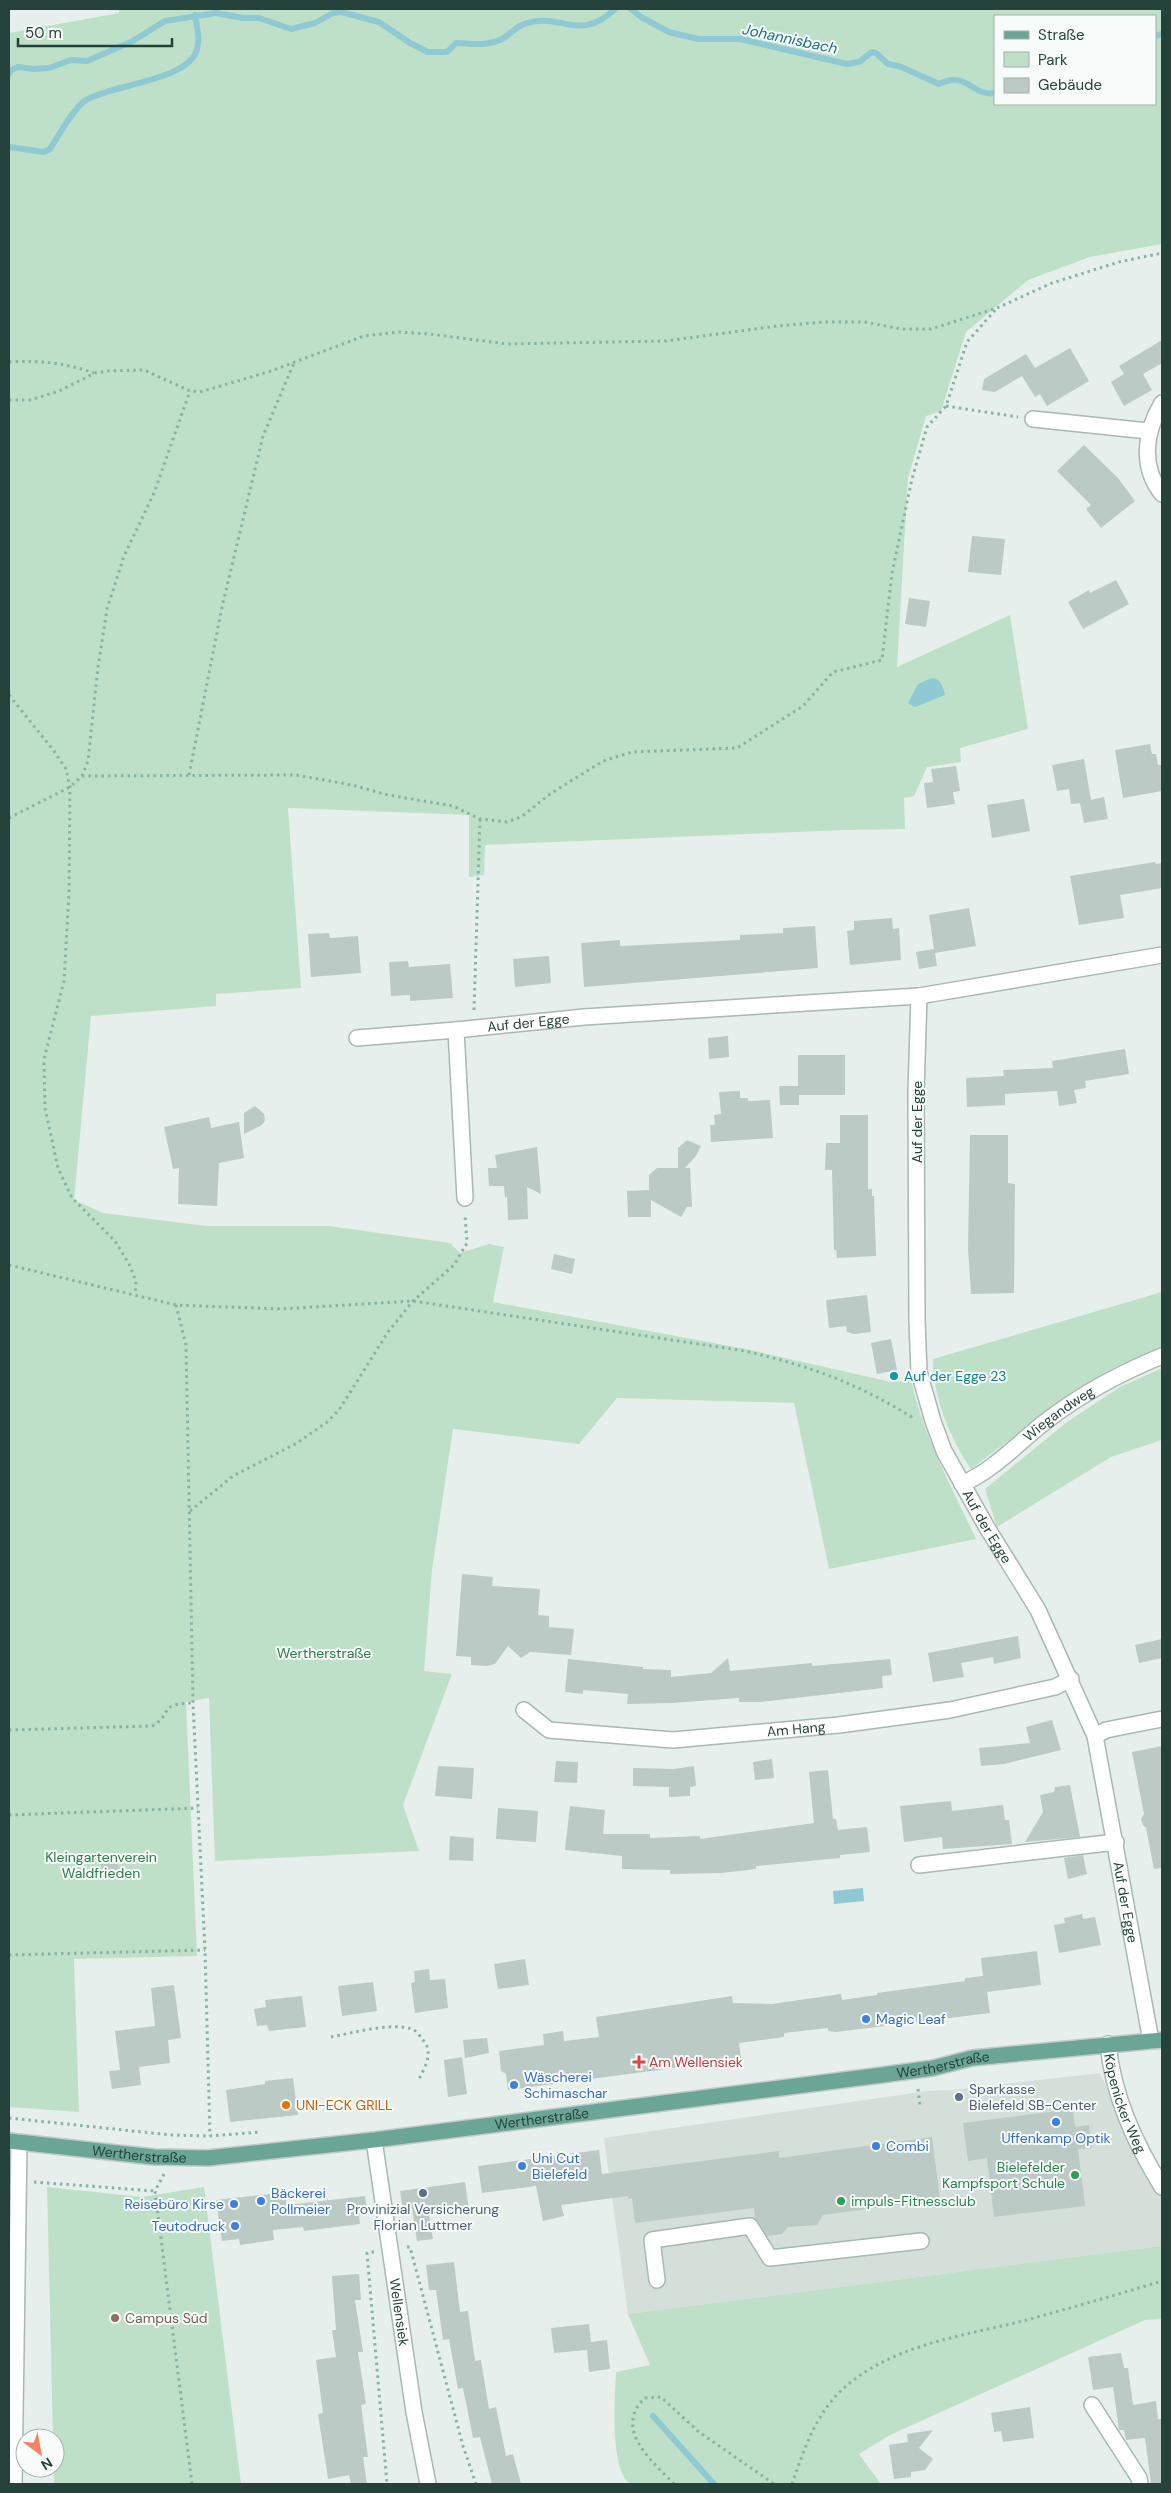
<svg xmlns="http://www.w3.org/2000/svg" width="1171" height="2493" viewBox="0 0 1171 2493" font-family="'DM Sans',sans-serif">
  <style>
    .built { fill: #d4dfda }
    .green { fill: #bfe0c8; fill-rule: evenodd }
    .water { fill: #8ec9d4 }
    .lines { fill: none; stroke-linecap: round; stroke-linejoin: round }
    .stream { stroke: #8ec9d4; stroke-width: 6 }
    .building { fill: #bbcac4 }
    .minor-casing { stroke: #a8b8b2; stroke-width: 18 }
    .major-casing { stroke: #c2cac8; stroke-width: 18 }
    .path { stroke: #86b3a5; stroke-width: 3; stroke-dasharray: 2.5 4; stroke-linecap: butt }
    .minor { stroke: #fff; stroke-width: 15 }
    .major { stroke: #6aa596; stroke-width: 15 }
    .culture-dot { fill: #0f9aa8; stroke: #f7fbf9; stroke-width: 2 }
    .shop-dot { fill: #3f7fe0; stroke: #f7fbf9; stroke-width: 2 }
    .health-dot { fill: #e0444e; stroke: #f7fbf9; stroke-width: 2 }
    .service-dot { fill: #5c6f8a; stroke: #f7fbf9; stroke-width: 2 }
    .food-dot { fill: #e8710a; stroke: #f7fbf9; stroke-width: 2 }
    .leisure-dot { fill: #2e9e5b; stroke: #f7fbf9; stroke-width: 2 }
    .education-dot { fill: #8d6e63; stroke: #f7fbf9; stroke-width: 2 }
    .labels { text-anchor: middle; stroke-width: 4; stroke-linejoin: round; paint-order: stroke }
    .street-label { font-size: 14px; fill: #24423a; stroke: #f7fbf9 }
    .culture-label { font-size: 14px; fill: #0d838f; stroke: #f7fbf9; text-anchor: start }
    .park-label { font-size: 14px; fill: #2d7a4b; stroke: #f7fbf9 }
    .shop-label { font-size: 14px; fill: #366cbe; stroke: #f7fbf9; text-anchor: start }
    .health-label { font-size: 14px; fill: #be3a42; stroke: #f7fbf9; text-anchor: start }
    .service-label { font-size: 14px; fill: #4e5e75; stroke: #f7fbf9; text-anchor: start }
    .food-label { font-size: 14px; fill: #c56008; stroke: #f7fbf9; text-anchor: start }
    .leisure-label { font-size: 14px; fill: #27864d; stroke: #f7fbf9; text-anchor: end }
    .education-label { font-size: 14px; fill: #785e54; stroke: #f7fbf9; text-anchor: start }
    .water-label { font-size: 15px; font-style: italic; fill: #1c6f80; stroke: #f7fbf9 }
  </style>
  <rect width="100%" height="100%" fill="#e6efeb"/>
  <path class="built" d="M1100,2073L1127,2132L1162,2193V2246L628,2314L604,2138L927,2091L953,2090Z"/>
  <path class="green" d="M119,9H1162V244L1090,257L1028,280L966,332L941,411L926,416L908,478L897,667L1010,615L1028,729L960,748L961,762L927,767L914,796L904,798L905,829L844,830L485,845L484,875L469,877V815L288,808L301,988L216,994V1006L91,1016L74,1200L103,1213L206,1226H329L450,1243L460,1253L489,1244L504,1247L493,1302L746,1349L891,1382L911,1380C923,1436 952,1487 976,1539L829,1569L794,1403L617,1398L579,1444L453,1429L432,1570L424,1671L452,1674L403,1805L419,1851L215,1861L209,1698L186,1702L197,1956L74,1959L79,2112L9,2107V33L119,13ZM995,16H1155V104H995Z
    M1162,1292V1348L1113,1368L1055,1405L971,1469C950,1438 933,1398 933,1359Z
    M1162,1368V1440L1111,1457L997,1527L985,1489L1067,1422L1120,1387Z
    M47,2187L142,2197L204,2187L241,2484H54L55,2438H53Z
    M1162,2246V2319L1145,2320L890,2435L859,2454L881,2484H630C609,2468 615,2397 616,2372L650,2365L628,2314Z"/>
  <path class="water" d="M932,678C941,679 943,686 945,695L915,707L908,703L918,684Z
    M863,1888L864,1901L834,1904L833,1891Z"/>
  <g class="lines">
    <path class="stream" d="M631,9L641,17L669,32L698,39H740L847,64L859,62L872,52L876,53L888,64L899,66L939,84C968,70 972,97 995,93
      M1155,36L1162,34
      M9,74L11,70L18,67L33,69L49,68L71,60L87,61L131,42L165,21L216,13L243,18H259L291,29L315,23L333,13L341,12L379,22L410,43L428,52H447L456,43C472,44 488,46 502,39C510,34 516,27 524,24C562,11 578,44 615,9
      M9,147L44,152L50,149C58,136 75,106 86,100C113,84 189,81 197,49C200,38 197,27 195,15
      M653,2416L714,2484"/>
  </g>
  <path class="building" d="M1162,340V363L1143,374L1152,390L1124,406L1111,382L1124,374L1119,366Z
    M1070,348L1089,381L1047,406L1040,394L1035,397L1022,376L995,392L982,390L984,379L1026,354L1035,368Z
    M1084,445L1118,478L1135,501L1101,528L1086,509L1091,505L1057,471Z
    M972,536L1005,539L1001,575L968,572Z
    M1116,580L1129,604L1083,629L1068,602L1089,590L1090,593Z
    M909,598L930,601L926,627L905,624Z
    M1150,744L1152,754H1156L1158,765H1162V791L1123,798L1115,750Z
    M1084,759L1091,800L1104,797L1108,819L1084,823L1080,803L1071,804L1069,789L1057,791L1052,765Z
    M956,766L960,791L953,792L955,804L927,808L924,783L933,782L931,769Z
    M1024,799L1030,831L992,838L987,805Z
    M1155,862L1156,864L1162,863V888L1120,895L1124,918L1079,925L1070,876Z
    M969,908L976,946L935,953L937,966L919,969L916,952L934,949L929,915Z
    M892,918L893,929L899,928L901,960L850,965L847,931L854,930V921Z
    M815,926L818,968L584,987L581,943L620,940V946L740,940V935L783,933V928Z
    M329,933L330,938L358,936L361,973L311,977L308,934Z
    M549,956L551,983L515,987L513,959Z
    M408,961L409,967L450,964L453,998L410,1001V995L391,996L389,962Z
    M728,1036L729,1057L709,1059L708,1038Z
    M1125,1049L1129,1074L1085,1081L1086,1088L1074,1090L1077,1103L1059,1106L1057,1091L1005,1094V1105L967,1107L966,1078L1004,1076L1003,1070L1053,1068L1052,1061Z
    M798,1055H845V1095H799V1105H780L779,1086H798Z
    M740,1091V1098H748V1101L770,1100L773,1138L711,1142L710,1125H715L714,1115L721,1114L719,1092Z
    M255,1106L264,1114L265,1120L262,1125L244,1134V1113Z
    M840,1115H868V1189H872V1196H874L876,1256L837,1258L836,1250H834L832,1170H825L826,1143H840Z
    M209,1117L211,1128L239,1122L244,1158L219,1163L217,1206L178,1204L179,1168L173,1169L164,1127Z
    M970,1135H1008V1183L1015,1184L1014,1293L971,1294L968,1248Z
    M687,1140L701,1146L696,1156L685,1168H690L692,1207H687L681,1217L651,1200V1217H628L627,1191L649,1190V1175L657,1168H678V1148Z
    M537,1147L541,1194L527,1187L528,1219L508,1220L507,1196L505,1198L504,1186H489L488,1168H497L495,1155Z
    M554,1254L575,1259L572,1274L551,1269Z
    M867,1295L871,1332L854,1334L847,1332L846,1326L829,1328L826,1300Z
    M891,1339L897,1370L877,1374L871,1343Z
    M462,1574L493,1577L492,1586L540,1589L538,1615L549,1616V1627L574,1629L571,1655L530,1652L521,1658L508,1646L495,1664L487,1666L471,1665V1657L456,1656Z
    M1018,1636L1021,1658L994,1664L993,1657L961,1663L964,1677L933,1682L928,1653Z
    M1162,1639V1658L1139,1663L1135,1645Z
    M728,1658L730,1671L812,1663V1666L890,1659L892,1675L882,1676L883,1688L760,1702H739V1698L672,1703L627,1704L628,1694L583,1690V1694L565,1692L568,1659L643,1667V1669L671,1670V1677L711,1673Z
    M1052,1720L1061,1750L1004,1764L981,1766L979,1748L1030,1743L1026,1727Z
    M1162,1746V1868L1154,1869L1146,1828L1143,1825L1141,1819L1144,1814L1132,1752Z
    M772,1759L774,1778L755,1780L753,1762Z
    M556,1761L578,1762L577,1783L554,1782Z
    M438,1766L474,1768L472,1799L435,1796Z
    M694,1766L696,1786L690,1787V1796L669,1797V1787L633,1786V1768L674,1769Z
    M828,1770L833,1819H836L838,1830L867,1827L870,1852L840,1855V1858L756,1866V1869L722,1873L670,1874V1870L622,1869V1856L565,1850L570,1806L605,1810L603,1834H650V1838L700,1836V1839L814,1823L809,1772Z
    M1070,1785L1080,1837L1025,1842L1043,1812L1040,1795L1054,1792L1055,1787Z
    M951,1801L952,1811L1003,1805L1005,1820H1009L1012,1844L943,1849L942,1837L904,1842L900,1806Z
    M498,1808L538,1811L536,1842L496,1839Z
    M450,1836L474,1838L473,1861L449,1860Z
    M1083,1855L1087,1874L1068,1879L1064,1858Z
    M101,1857H118V1872L101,1873Z
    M1082,1914L1083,1919L1095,1917L1101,1945L1059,1953L1054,1925L1065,1923L1064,1918Z
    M1037,1951L1041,1985L987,1992L990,2013L836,2032L828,2031V2028L784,2033V2037L739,2043L741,2059L508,2090L506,2074L501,2071L499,2051L544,2045L543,2034L563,2031L564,2041L599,2037L596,2017L732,1996L733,2003L772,2004L841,1994L842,2000L877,1995V1993L965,1981V1978L983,1976L981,1958Z
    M525,1959L529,1985L498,1989L494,1964Z
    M429,1969L430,1980L445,1979L448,2008L415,2013L411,1983L415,1982L414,1971Z
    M373,1982L377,2011L342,2016L338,1986Z
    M174,1985L181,2038L168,2040L170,2063L139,2067L141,2085L112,2089L109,2071L120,2070L115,2031L155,2026L151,1988Z
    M302,1996L306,2027L269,2031L267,2025L257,2026L254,2009L266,2007L265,2000Z
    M487,2038L489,2053L465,2058L463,2040Z
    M462,2057L467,2094L448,2097L444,2060Z
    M293,2078L298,2115L230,2122L226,2090L265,2084V2081Z
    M1073,2109L1075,2127L1089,2125L1092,2148L1078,2149L1085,2206L994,2217L987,2158L968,2161L963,2123Z
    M932,2137L940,2199L823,2215L817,2225L788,2227L782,2234L767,2236L755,2219L754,2208L635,2223L632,2198L628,2199V2196L561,2205L564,2216L543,2221L536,2186L482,2193L478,2166L599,2150L602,2174L779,2151V2158Z
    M465,2182L469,2210L429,2215L433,2239L417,2241L412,2208L403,2210L400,2191Z
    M279,2193L284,2192L287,2205L365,2196L368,2214L359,2215L360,2224L304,2231L303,2227L273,2230L274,2240L240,2245L239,2239L222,2241L216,2200Z
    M454,2262L460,2312L468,2311L475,2361L481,2360L489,2409L496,2407L506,2456L513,2454L521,2484H492L480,2437L473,2438L463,2388L458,2389L449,2339L443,2340L436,2290H429L426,2265Z
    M359,2274L361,2300H355L363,2352H358L366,2404L361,2405L368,2457H363L367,2484H351L349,2475L328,2479L318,2414L323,2413L316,2360L336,2357L332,2330H336L332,2276Z
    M589,2324L591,2342L607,2340L610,2369L589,2372L587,2350L554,2353L551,2328Z
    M1121,2353L1124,2368H1128L1133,2405L1156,2401L1158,2419H1162V2484H1151L1145,2438L1126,2440L1124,2430H1119L1113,2387L1093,2390L1088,2357Z
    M1030,2407L1034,2438L1003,2442L1001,2431L994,2432L991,2413Z
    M933,2430L919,2448L933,2459L925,2470L911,2472V2477L894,2479L889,2445L908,2442L907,2434Z"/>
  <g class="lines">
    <defs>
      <g id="minor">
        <path d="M1162,403C1145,432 1140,466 1162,494"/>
        <path d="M1033,419L1148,431"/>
        <path id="s1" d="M919,996L916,1092L917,1321L919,1372L933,1421L944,1451L986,1526L1038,1610L1095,1736L1151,2041"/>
        <path d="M357,1038L456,1030"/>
        <path id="s2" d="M465,1198L456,1030L584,1017L919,996L1162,955"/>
        <path id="s3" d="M962,1484C994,1470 1018,1443 1045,1422C1081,1394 1120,1373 1162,1356"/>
        <path id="s4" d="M524,1710L549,1730L673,1740L839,1725L950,1710L1055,1687L1071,1679"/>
        <path d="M1095,1736L1106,1730L1162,1719"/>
        <path d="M919,1865L1116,1842"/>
        <path id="s5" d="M1108,2044C1113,2096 1135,2143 1162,2187"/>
        <path id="s6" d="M374,2140L414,2412L428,2484"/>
        <path d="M657,2280L652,2240L750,2226L770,2258L921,2241"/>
        <path d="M1092,2405L1139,2478L1140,2484"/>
        <path d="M14,2484L19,2142"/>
      </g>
      <g id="major">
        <path id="s7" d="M9,2141L154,2157L208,2158L374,2140L882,2075L933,2068L972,2058L1162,2040"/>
      </g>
    </defs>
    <use href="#minor" class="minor-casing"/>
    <use href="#major" class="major-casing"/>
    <path class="path" d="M9,362C40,360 65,363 94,373
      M9,400H30L59,391L95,373L108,371L144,370L190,391L200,392L271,371L364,336L399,332L430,334L507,344L666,341L777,326L824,322H865L901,329H931L997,308L1052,283L1119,262L1162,253
      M946,406L1018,417
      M9,695L54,751L66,769L70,787L69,893L64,981L44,1059L45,1108L58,1168L72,1198L115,1241L129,1264L136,1281L135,1294
      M189,775L222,607L263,436L294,363
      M82,776L296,775L352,785L388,795L453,806L480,819L507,822L521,817L550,794L603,761L632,752L737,748L803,706L833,672L882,660L892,573L912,479L927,427L946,406L967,342L997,308
      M9,818L70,787L82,776L88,761L98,667L107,609L124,556L154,493L190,391
      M474,1010L480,819
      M9,1265L176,1305L281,1309L413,1301L745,1351C810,1366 857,1383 915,1419
      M176,1305L186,1345L193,1703L205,1950L210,2136
      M190,1511L233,1476L297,1443L327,1422L339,1410L388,1332L413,1301L454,1265L467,1243L465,1215
      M9,1730L152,1726C175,1713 156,1704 193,1703
      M9,1815L198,1808
      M9,1955L205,1950
      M331,2037C352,2033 392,2022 412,2029C416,2030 420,2036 423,2040C434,2052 425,2067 419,2079
      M918,2089L920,2105
      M9,2118L171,2135L210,2136L261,2132
      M164,2174L155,2191L192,2484
      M34,2182L155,2191
      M407,2247H410L463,2446L476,2484
      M374,2252L367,2253L387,2484
      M674,2484C653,2462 612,2429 645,2398L661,2397L699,2432L774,2484
      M792,2484C804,2450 815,2414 844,2388C892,2345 962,2336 1023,2321C1070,2308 1116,2295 1162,2281"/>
    <use href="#minor" class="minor"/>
    <use href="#major" class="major"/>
  </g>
  <circle class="culture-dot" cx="894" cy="1376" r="5"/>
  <g class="shop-dot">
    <circle cx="866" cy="2019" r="5"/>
    <circle cx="514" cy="2085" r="5"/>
    <circle cx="1056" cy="2122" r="5"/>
    <circle cx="876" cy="2146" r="5"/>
    <circle cx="522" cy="2166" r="5"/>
    <circle cx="261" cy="2201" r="5"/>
    <circle cx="234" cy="2204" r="5"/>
    <circle cx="235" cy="2226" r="5"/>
  </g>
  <path class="health-dot" d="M636.5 2054.5h5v5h5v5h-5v5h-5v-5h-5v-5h5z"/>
  <g class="service-dot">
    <circle cx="959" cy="2097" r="5"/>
    <circle cx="423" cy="2193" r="5"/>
  </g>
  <circle class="food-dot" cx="286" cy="2105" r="5"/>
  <g class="leisure-dot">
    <circle cx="1075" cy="2175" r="5"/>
    <circle cx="841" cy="2201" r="5"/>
  </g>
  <circle class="education-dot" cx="115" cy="2318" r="5"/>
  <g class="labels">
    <g class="street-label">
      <text dy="5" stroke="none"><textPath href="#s2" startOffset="241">Auf der Egge</textPath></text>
      <text transform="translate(917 1122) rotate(-90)" y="5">Auf der Egge</text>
      <text dy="5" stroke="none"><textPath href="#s3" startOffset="120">Wiegandweg</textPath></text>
      <text dy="5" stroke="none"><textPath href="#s1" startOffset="546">Auf der Egge</textPath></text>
      <text dy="5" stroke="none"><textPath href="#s4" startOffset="280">Am Hang</textPath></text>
      <text dy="5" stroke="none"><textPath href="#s1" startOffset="951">Auf der Egge</textPath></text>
      <text dy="5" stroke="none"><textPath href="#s7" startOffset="941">Wertherstraße</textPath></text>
      <text dy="5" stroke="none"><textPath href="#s5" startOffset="62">Köpenicker Weg</textPath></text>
      <text dy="5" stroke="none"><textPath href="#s7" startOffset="536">Wertherstraße</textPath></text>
      <text dy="5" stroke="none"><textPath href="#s7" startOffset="131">Wertherstraße</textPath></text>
      <text dy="5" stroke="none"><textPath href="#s6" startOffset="174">Wellensiek</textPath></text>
    </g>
    <g class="culture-label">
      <text x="904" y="1381">Auf der Egge 23</text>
    </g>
    <g class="park-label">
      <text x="324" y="1658">Wertherstraße</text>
      <text x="101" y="1862">Kleingartenverein<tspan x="101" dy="16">Waldfrieden</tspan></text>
    </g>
    <g class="shop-label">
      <text x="876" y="2024">Magic Leaf</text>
      <text x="524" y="2082">Wäscherei<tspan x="524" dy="16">Schimaschar</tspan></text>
      <text x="1056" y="2143" text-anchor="middle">Uffenkamp Optik</text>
      <text x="886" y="2151">Combi</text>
      <text x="532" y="2163">Uni Cut<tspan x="532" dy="16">Bielefeld</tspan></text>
      <text x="271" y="2198">Bäckerei<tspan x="271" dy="16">Pollmeier</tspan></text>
      <text x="224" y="2209" text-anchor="end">Reisebüro Kirse</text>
      <text x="225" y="2231" text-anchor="end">Teutodruck</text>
    </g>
    <g class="health-label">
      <text x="649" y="2067">Am Wellensiek</text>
    </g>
    <g class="service-label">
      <text x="969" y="2094">Sparkasse<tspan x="969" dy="16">Bielefeld SB-Center</tspan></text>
      <text x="423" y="2214" text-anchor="middle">Provinizial Versicherung<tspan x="423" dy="16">Florian Luttmer</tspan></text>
    </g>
    <g class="food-label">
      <text x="296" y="2110">UNI-ECK GRILL</text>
    </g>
    <g class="leisure-label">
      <text x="1065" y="2172">Bielefelder<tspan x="1065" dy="16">Kampfsport Schule</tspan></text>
      <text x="851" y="2206" text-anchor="start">impuls-Fitnessclub</text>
    </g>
    <g class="education-label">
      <text x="125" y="2323">Campus Süd</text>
    </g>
    <g class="water-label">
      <text transform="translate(790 39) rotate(12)" y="5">Johannisbach</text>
    </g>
  </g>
  <rect width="1171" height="2493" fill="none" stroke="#24423a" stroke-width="20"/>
  <rect x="994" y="15" width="162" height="90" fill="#f7fbf9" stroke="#a3b1ad"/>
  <rect x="1004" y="31" width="25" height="8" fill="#6aa596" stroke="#a3b1ad"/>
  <text x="1038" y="40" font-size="15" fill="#24423a">Straße</text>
  <rect x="1004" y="52" width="25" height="15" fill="#bfe0c8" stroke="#a3b1ad"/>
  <text x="1038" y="65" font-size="15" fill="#24423a">Park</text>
  <rect x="1004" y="78" width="25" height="15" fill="#bbcac4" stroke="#a3b1ad"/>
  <text x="1038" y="90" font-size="15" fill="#24423a">Gebäude</text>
  <g transform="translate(40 2453) rotate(148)"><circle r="24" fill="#f7fbf9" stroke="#a3b1ad"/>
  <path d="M0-4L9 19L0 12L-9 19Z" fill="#f4845f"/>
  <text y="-8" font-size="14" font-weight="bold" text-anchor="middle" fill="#24423a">N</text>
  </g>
  <path d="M18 38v8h154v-8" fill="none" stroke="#24423a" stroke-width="2.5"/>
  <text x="25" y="38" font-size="15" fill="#24423a" stroke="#f7fbf9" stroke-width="4" paint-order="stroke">50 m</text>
</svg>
